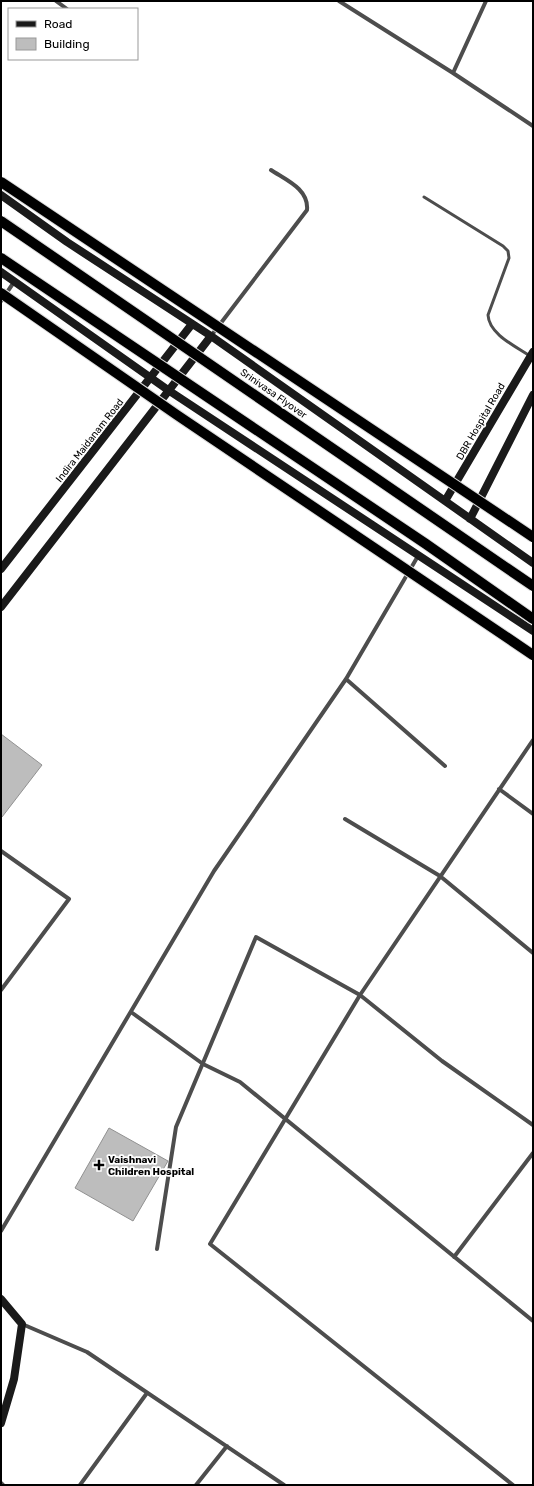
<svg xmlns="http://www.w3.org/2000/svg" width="534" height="1486" viewBox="0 0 534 1486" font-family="Rubik,sans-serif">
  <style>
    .building { fill: #bdbdbd; stroke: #919191 }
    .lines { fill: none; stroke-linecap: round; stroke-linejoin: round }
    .lane { stroke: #4d4d4d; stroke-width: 3 }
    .street { stroke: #4d4d4d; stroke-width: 4 }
    .secondary { stroke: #1a1a1a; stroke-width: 8 }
    .primary-bridge-casing { stroke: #dbdbdb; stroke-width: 12; stroke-linecap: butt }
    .primary-bridge { stroke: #000; stroke-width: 10 }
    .poi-dot { fill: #000; stroke: #fff; stroke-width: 1.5 }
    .labels { text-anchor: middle; stroke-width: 3.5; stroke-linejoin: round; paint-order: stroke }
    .street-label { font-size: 10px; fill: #000; stroke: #fff }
    .poi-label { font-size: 10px; font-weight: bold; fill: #000; stroke: #fff; text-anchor: start }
  </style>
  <rect width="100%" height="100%" fill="#fff"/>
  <path class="building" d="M1,734L42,765L2,817L1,816Z
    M109,1128L168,1161L133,1221L75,1188Z"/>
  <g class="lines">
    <path class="lane" d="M424,197L503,246L508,251L509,258L488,315C489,334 515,346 530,356"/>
    <path class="street" d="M56,1L67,9
      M339,1L453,73
      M486,1L453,73L533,126
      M1,301L14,282
      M211,336L307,210C309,189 286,180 271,170
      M346,679L445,766
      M533,740L360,995L442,1061L533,1125
      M499,789L533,814
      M345,819L440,876L533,953
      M1,851L69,899L1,990
      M131,1012L203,1064L240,1082L533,1321
      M1,1231L214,871L346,679L418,556
      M157,1249L176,1127L256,937L360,995L210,1244L513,1485
      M454,1257L533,1153
      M22,1324L87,1352L284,1485
      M1,1483L3,1485
      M80,1485L147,1393
      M196,1485L227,1446"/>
    <path class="secondary" d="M1,195L67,242L211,336L533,563
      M1,272L168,390L533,631
      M445,501L533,352
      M470,519L533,395
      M1,569L192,324
      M1,607L211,336
      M1,1299L22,1324L14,1379L1,1423"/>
    <defs>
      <path id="primary-bridge" d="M1,182L533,537
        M1,221L533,586
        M1,258L426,544L533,619
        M1,293L177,415L533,655"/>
    </defs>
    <use href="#primary-bridge" class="primary-bridge-casing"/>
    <use href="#primary-bridge" class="primary-bridge"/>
  </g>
  <path class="poi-dot" d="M97 1159h4v4h4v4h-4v4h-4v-4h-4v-4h4z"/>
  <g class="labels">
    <g class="street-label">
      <text transform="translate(274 393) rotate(35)" y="4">Srinivasa Flyover</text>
      <text transform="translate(480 421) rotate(-60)" y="4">DBR Hospital Road</text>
      <text transform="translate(89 440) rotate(-52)" y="4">Indira Maidanam Road</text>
    </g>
    <g class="poi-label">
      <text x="108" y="1163">Vaishnavi<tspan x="108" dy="12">Children Hospital</tspan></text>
    </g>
  </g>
  <rect width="534" height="1486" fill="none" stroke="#000000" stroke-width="4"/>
  <rect x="8" y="8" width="130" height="52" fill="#ffffff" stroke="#999999"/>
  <rect x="16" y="21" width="20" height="6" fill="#1a1a1a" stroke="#999999"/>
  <text x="44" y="28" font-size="12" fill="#000000">Road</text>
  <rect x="16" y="38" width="20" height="12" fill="#bdbdbd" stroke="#999999"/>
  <text x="44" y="48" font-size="12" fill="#000000">Building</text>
</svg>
